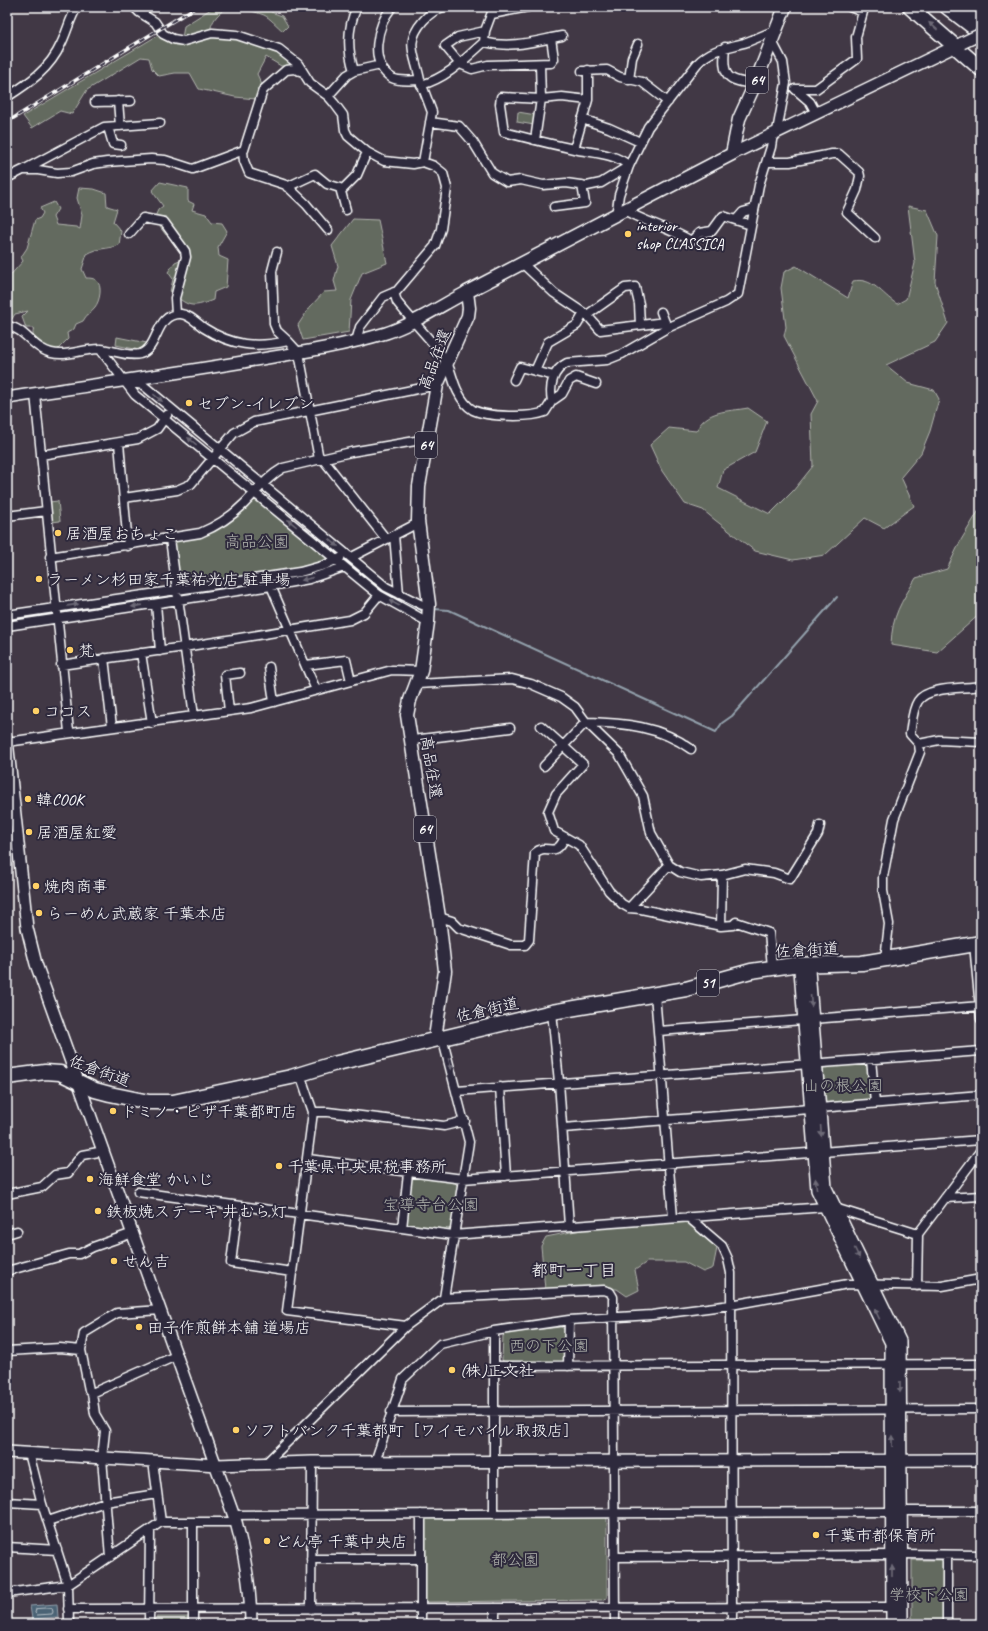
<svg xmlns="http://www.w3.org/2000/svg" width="988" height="1631" viewBox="0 0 988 1631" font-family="Caveat,'Klee One',sans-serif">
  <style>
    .green { fill: #636a5e; stroke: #b1b4ae }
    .water { fill: #4b6375; stroke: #93a1ac }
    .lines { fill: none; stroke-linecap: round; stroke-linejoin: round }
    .shore { stroke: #b7c1c8; stroke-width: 1 }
    .stream { stroke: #93a1ac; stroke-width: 2 }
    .street-casing { stroke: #fff; stroke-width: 11 }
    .secondary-casing { stroke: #fff; stroke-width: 14 }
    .primary-casing { stroke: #fff; stroke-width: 15 }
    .highway-casing { stroke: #fff; stroke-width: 17 }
    .street { stroke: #2f2a3d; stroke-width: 8 }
    .secondary { stroke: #2f2a3d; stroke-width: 11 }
    .primary { stroke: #2f2a3d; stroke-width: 12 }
    .highway { stroke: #2f2a3d; stroke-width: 14 }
    .rail-casing { stroke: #fff; stroke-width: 3.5 }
    .rail { stroke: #2f2a3d; stroke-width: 2; stroke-dasharray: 6; stroke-linecap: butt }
    .secondary-bridge-casing { stroke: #fff; stroke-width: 14; stroke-linecap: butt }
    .secondary-bridge { stroke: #2f2a3d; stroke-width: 11 }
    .oneway { fill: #6d6a77 }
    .poi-dot { fill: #ffd166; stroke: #2f2a3d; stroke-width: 1.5 }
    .labels { text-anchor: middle; stroke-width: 4; stroke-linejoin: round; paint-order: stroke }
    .shield { fill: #2f2a3d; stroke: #c1bfc5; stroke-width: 1 }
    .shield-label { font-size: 15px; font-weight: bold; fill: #fff }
    .poi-label { font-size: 16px; fill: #fff; stroke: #2f2a3d; text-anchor: start }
    .street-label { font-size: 16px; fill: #fff; stroke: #2f2a3d }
    .park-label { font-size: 16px; fill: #b1b4ae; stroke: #2f2a3d }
    .neighbourhood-label { font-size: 17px; fill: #fff; stroke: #2f2a3d }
  </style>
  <rect width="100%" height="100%" fill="#413845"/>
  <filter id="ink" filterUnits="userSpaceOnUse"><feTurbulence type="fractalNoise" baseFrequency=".025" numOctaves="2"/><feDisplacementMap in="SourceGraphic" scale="8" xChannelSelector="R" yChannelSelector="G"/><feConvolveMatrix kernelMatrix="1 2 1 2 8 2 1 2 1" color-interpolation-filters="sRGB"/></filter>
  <g filter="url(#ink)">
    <path class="green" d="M214,7H268L271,12L282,16L288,26L283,31C277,26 270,18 264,15C256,12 245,9 236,8C221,6 209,22 210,36C245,38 263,43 292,63L289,66H281L266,57L257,74L262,85L259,95L256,99L235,97L199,89L190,73H175L159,76L152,69L149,58L141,57L87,90L72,114L60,111L32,128L23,116L160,34L175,45H181L184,26Z
      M518,112L536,115L534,125L517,122Z
      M160,182L188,188V201L194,204L192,210L206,214L212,222L222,223L227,231L218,247L219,256L228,260L226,287L214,292L213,300C190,309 189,306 170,292L173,279L168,272L175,262L182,259V253L178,244L172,242L171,236L166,235L154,219L158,210L163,206L152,191Z
      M79,188L94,189L106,193L107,206L117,209L113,222L121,231L119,245C106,250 99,247 87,254L82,269L86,278C89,278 93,278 96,280C103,285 100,301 95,307C91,312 86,315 83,321L76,324L74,329L67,333L68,339L58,349L54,351C44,345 29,341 34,328H26L22,317L28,311L15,314L12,319L7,318V279L23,261L21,257L27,248L35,220L40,218L43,213L40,208L54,202L58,209L53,217L56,225L76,227L80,229L82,215L77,198Z
      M908,206L927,210L938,236L935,282L948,323L935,342L886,365L908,383L934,390L939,399L930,431L921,453L901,477L914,506L884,528L865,518L825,555L793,560L755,551L715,520L703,510L685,504L662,471L650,445L669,428L696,431C707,409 727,412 748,408L767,421L755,452L723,470L718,488L770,514L793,491L813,466L811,414L818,401L784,336L786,327L781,288L784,272L796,266L848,298L853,281C873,277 881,294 897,304L906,299L915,263Z
      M353,219L378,220L387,263L362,273L351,300L349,332L303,340L298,325L310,307L324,292L337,291L334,281L338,266L332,246Z
      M117,337L147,343L139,350L116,345Z
      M255,496L326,554L325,561L300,569L179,587L173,542L202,536Z
      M58,501L60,521L52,522L49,502Z
      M981,507V613L937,652L891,645C892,615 901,603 916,578L947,569L961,540Z
      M868,1063L873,1100L828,1105L824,1102L821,1070L824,1067Z
      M415,1176L454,1182L458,1186L451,1228L446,1230L407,1226L403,1222L411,1180Z
      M685,1221L717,1248L713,1268L703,1272L684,1262H647L635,1270L639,1290L627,1296L617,1289H545L541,1246L546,1237L596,1227Z
      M561,1327L566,1330V1360L563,1363H506L502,1360L503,1336L506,1333Z
      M604,1516L607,1518V1598L602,1600L427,1602L424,1599V1520L426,1517Z
      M912,1560H941L946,1564V1624H912Z
      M156,1617H189L192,1621V1624H153Z"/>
    <path class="water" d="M57,1604L58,1617L32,1619L30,1606Z"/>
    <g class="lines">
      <path class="shore" d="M52,1608L53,1612L52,1614L37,1615L35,1613L36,1609Z"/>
      <path class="stream" d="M354,566L381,589L421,610H425
        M300,577L322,570
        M179,595L284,580
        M433,609L449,610L716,732L722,723L732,716L837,597
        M59,613L175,596
        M7,621L54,614"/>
      <defs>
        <path id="street" d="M134,7L139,12L155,22L163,34L173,39L184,41L212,33L237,35L279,49L298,64L310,83L328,96L334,103L343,115L345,130L348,136L367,152L384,161L413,164L423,162L434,166L443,173L447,188L441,229L435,246L397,291L383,297L360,327L356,341
          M392,7C377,25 368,63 392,78C399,82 412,80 420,80L432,112L423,162
          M492,14L528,7
          M485,31L458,37L445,46L460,64L472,69L488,65L551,63L554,59L551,38
          M772,41L783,62L786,83L777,131
          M484,42C511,49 535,41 562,36
          M725,47C722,76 726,81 755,84
          M540,64L541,99L562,97L588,100
          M354,71C347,49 347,28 357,7
          M582,71L607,70L620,77L642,82L668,102
          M420,80C415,54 404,43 423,21C429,14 435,9 444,7
          M629,80L632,58L638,44
          M421,85C447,78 465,59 484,42L485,31L494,7
          M795,89L810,102L816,113
          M797,89H816L857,59L856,37L863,12L850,7
          M328,96L347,75L354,71L381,65
          M7,97C29,83 50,69 61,44C67,32 70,18 77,7
          M118,101L120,126
          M95,102L131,101
          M582,119L609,128L640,142
          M430,122L459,126L473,142L492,173L507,182L521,180L543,185L566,183L587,186L601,183L629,166
          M108,127L113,144L121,145
          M535,140L541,99L501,97L500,104L504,132C527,138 550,144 574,149C592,153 615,153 629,166
          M574,149L588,100V70
          M243,151L244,161L249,173L286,185L306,204L328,230
          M767,162H790L832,154H839L859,172L860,176L857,190L847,212L875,238
          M25,169L104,127L160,123
          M7,178L23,170H38L57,173L71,172L93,164L107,162L151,159L165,160L193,169L244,150L263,90L286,70L294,69L303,72
          M287,187L315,174L327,184L340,188L346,210
          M341,191L357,175L367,152
          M554,207L585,203L582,185
          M626,211C647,223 670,228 691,241L699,233L712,231L723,216L751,225
          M616,216L619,195L629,166L648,127L697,64C711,49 726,48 744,43C755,39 766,34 776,30
          M736,220L743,212L754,209
          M129,234L143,218L164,222L185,251L186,257L175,298L176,314
          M277,252L272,271L274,324L277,331L288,341
          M522,263L554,293L587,315L600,330L665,322
          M394,292L397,302C412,321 430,338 444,358C451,367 452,381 458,392C461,398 466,406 473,410C487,417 530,418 545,412L552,401C549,385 553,370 567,363L607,360L622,354L667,328L726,302L738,294L759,185L771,147L773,134
          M661,312L666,325
          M587,315L625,288L635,287L639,304L640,325
          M7,326C23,328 29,342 42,349C62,361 80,348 101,349C113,350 127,357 140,354C160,348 154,313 181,314C190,315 197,323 204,328C232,346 256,348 288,341L299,353L319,459
          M100,349L135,395L379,595L428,622
          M535,371L548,342L577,325L584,313
          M514,380L520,367L554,376
          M127,382L143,385L386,587L422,605L429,604
          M35,394L69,732
          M552,401L562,394L569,381L576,377L596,384
          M119,443L128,546
          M41,455L138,439L157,429L167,415
          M322,458L386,539
          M124,498L177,490L191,484L234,433L254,422L437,385
          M7,516L46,511
          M394,535L399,594
          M170,539L194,716
          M50,557L200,533C217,526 231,517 244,504C257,491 267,477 283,468L351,452L427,439
          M352,557L418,523
          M271,586L316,690
          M156,604L160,651
          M7,615L300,572L325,565L340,558
          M7,626L271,586L309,579L344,567
          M141,653L152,723
          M104,658L112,727
          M61,665L184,647L350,620L364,613L379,595
          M306,665L346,660L351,681
          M269,667L274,702
          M417,684L512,679L531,684L561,697L575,707L586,722L619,754L643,796L651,833L669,865L680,872L701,877L722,875L745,869L774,873L790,879L818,834L820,825
          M229,711L225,675L240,673
          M541,726L583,764L556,794L548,812L554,831L579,845L609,891L622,904L629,908L641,909L721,926L733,925L736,922L769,933L772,967
          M413,740L510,728
          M7,742L251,708L392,670L421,671
          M919,744L939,740L981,742
          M544,766L586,722C624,723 660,726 691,749
          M7,822L15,821
          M629,908L669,865
          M439,917L452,921L459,928L511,945H525L529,940L535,853C547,842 555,860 565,837
          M721,926L722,875
          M974,944L981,1019
          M885,959L889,924L883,891V877L894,819L920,752L919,744L910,734C912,723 912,710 918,701C928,686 964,689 981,686
          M655,994L673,1218
          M552,1012L559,1082L569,1226
          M812,1019L981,1006
          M659,1031L803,1020
          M442,1037L469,1142L444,1298
          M871,1059L875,1103
          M300,1074L313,1112L287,1311L406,1326
          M500,1087L506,1176
          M457,1091L981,1051
          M819,1108L981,1095
          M313,1112H328L444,1126L465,1121
          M563,1128L810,1109
          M308,1159L463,1179L981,1140
          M138,1192L453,1235L825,1207
          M7,1194L42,1187L55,1175L68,1173L82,1155L104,1151
          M945,1198L981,1196
          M238,1206L231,1263L292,1272
          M835,1208L918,1234
          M688,1217L722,1246L728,1259L731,1273L732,1624
          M402,1228L408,1173
          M7,1234L17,1231
          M7,1271L69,1254H79L93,1247L133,1233
          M917,1286L918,1234L981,1150
          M494,1331V1513
          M7,1351L60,1348L81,1350
          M494,1366L981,1364
          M568,1366L569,1320
          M92,1393L178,1355
          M391,1412L981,1409
          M29,1453L42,1504L68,1585L69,1624
          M153,1461L161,1522
          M375,1462L403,1379L440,1344L494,1331L569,1320L652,1315L731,1305L848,1284L942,1286L981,1279
          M266,1463L406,1326L444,1298L604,1290L610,1292L613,1297L615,1624
          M7,1502L42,1504
          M902,1511H981
          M421,1514V1624
          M233,1515L892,1512
          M48,1521L105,1502L157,1494
          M193,1523V1624
          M7,1547L57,1550
          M902,1554L981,1555
          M947,1555V1624
          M110,1557L102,1458L105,1431L95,1414L92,1393L89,1390L81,1350L84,1333L117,1313L161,1310
          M614,1557L892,1555
          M311,1559H421
          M7,1593L68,1585L161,1522H236
          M495,1608V1624
          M68,1609L898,1607
          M311,1609L312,1462
          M149,1624L150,1530"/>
        <path id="secondary" d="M732,154L960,44
          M7,398C86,386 165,375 243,362C291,354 340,347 386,333C414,324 440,306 467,292
          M7,740L27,928L36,964L236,1522C245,1556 251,1589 251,1624
          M7,1452L217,1465L312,1462L981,1460
          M892,1624L891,1343L817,1190L800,970L803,964L809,970L826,1188L900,1341L902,1624"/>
        <path id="primary" d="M436,1038V1031L445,971L439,917L407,715L410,700L421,671L428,622L429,604L418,521L419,486L437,385L468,316L469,308L467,292L732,154L739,119L755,84L785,7"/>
        <path id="highway" d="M910,7L981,69
          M947,7L981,33
          M967,7L981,18
          M7,1077L45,1072L60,1073L95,1090L110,1094L149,1102H173L291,1077L333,1064L552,1012L686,989L751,971L793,965L862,963L981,943"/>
      </defs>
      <use href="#street" class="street-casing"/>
      <use href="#secondary" class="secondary-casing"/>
      <use href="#primary" class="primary-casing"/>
      <use href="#highway" class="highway-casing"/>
      <use href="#street" class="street"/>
      <use href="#secondary" class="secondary"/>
      <use href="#primary" class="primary"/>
      <use href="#highway" class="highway"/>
      <defs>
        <path id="rail" d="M7,122L196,7"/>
      </defs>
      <use href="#rail" class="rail-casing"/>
      <use href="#rail" class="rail"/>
      <defs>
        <path id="secondary-bridge" d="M962,43L981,34"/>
      </defs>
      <use href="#secondary-bridge" class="secondary-bridge-casing"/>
      <use href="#secondary-bridge" class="secondary-bridge"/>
    </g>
    <defs><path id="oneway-solid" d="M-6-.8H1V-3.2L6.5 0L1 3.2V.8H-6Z"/></defs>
    <g class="oneway">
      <use href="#oneway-solid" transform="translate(933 26) rotate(-139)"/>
      <use href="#oneway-solid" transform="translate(158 398) rotate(39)"/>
      <use href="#oneway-solid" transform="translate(192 441) rotate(-141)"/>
      <use href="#oneway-solid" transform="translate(292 523) rotate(-141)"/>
      <use href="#oneway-solid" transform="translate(334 543) rotate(39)"/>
      <use href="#oneway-solid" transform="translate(307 579) rotate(167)"/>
      <use href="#oneway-solid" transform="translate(394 603) rotate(-152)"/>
      <use href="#oneway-solid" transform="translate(73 605) rotate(-8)"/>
      <use href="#oneway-solid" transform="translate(137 606) rotate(172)"/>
      <use href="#oneway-solid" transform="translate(811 1001) rotate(86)"/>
      <use href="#oneway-solid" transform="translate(450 1064) rotate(74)"/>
      <use href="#oneway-solid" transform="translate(821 1131) rotate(86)"/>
      <use href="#oneway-solid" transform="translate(816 1184) rotate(-96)"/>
      <use href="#oneway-solid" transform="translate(857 1253) rotate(64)"/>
      <use href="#oneway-solid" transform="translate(877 1314) rotate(-116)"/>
      <use href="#oneway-solid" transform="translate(900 1387) rotate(90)"/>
      <use href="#oneway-solid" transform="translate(892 1441) rotate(-91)"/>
      <use href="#oneway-solid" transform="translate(892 1571) rotate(-90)"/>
    </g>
  </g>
  <g class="poi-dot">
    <circle cx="628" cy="234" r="4"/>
    <circle cx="189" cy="403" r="4"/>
    <circle cx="58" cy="533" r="4"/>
    <circle cx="39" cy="579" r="4"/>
    <circle cx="70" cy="650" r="4"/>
    <circle cx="36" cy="711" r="4"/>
    <circle cx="28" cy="799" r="4"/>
    <circle cx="29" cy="832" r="4"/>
    <circle cx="36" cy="886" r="4"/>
    <circle cx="39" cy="913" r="4"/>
    <circle cx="113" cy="1111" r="4"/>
    <circle cx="279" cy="1166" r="4"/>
    <circle cx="90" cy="1179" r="4"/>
    <circle cx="98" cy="1211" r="4"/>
    <circle cx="114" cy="1261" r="4"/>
    <circle cx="139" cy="1327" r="4"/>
    <circle cx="452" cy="1370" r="4"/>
    <circle cx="236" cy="1430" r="4"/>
    <circle cx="816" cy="1535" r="4"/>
    <circle cx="267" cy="1541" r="4"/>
  </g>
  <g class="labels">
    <g class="shield">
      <rect x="746" y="67" width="22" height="26" rx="3"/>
      <rect x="415" y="432" width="22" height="26" rx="3"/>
      <rect x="414" y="816" width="22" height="26" rx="3"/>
      <rect x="697" y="970" width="22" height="26" rx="3"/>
    </g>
    <g class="shield-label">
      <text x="757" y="85">64</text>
      <text x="426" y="450">64</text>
      <text x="425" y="834">64</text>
      <text x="708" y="988">51</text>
    </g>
    <g class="poi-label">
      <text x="636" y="231">interior<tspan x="636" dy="18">shop CLASSICA</tspan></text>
      <text x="197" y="409">セブン-イレブン</text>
      <text x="66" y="539">居酒屋おちょこ</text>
      <text x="47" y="585">ラーメン杉田家千葉祐光店 駐車場</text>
      <text x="78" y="656">梵</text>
      <text x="44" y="717">ココス</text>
      <text x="36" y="805">韓COOK</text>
      <text x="37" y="838">居酒屋紅愛</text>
      <text x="44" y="892">焼肉商事</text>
      <text x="47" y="919">らーめん武蔵家 千葉本店</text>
      <text x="121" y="1117">ドミノ・ピザ千葉都町店</text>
      <text x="287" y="1172">千葉県中央県税事務所</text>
      <text x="98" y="1185">海鮮食堂 かいじ</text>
      <text x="106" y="1217">鉄板焼ステーキ 井むら灯</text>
      <text x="122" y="1267">せん吉</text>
      <text x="147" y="1333">田子作煎餅本舗 道場店</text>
      <text x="460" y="1376">(株)正文社</text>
      <text x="244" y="1436">ソフトバンク千葉都町［ワイモバイル取扱店］</text>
      <text x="824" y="1541">千葉市都保育所</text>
      <text x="275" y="1547">どん亭 千葉中央店</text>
    </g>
    <g class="street-label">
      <text transform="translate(434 359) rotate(-69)" y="6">高品往還</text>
      <text transform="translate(432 767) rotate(81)" y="6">高品往還</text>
      <text transform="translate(807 949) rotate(-3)" y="6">佐倉街道</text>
      <text transform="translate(487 1009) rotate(-13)" y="6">佐倉街道</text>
      <text transform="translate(100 1070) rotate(20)" y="6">佐倉街道</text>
    </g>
    <g class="park-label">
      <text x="257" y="547">高品公園</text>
      <text x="843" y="1091">山の根公園</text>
      <text x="431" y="1210">宝導寺台公園</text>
      <text x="549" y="1351">西の下公園</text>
      <text x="515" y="1565">都公園</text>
      <text x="929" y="1600">学校下公園</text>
    </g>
    <g class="neighbourhood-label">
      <text x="574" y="1276">都町一丁目</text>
    </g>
  </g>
  <rect width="988" height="1631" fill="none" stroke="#2f2a3d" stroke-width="24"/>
  <rect x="12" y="12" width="964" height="1607" fill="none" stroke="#fff" stroke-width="1.5" filter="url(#ink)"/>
</svg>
